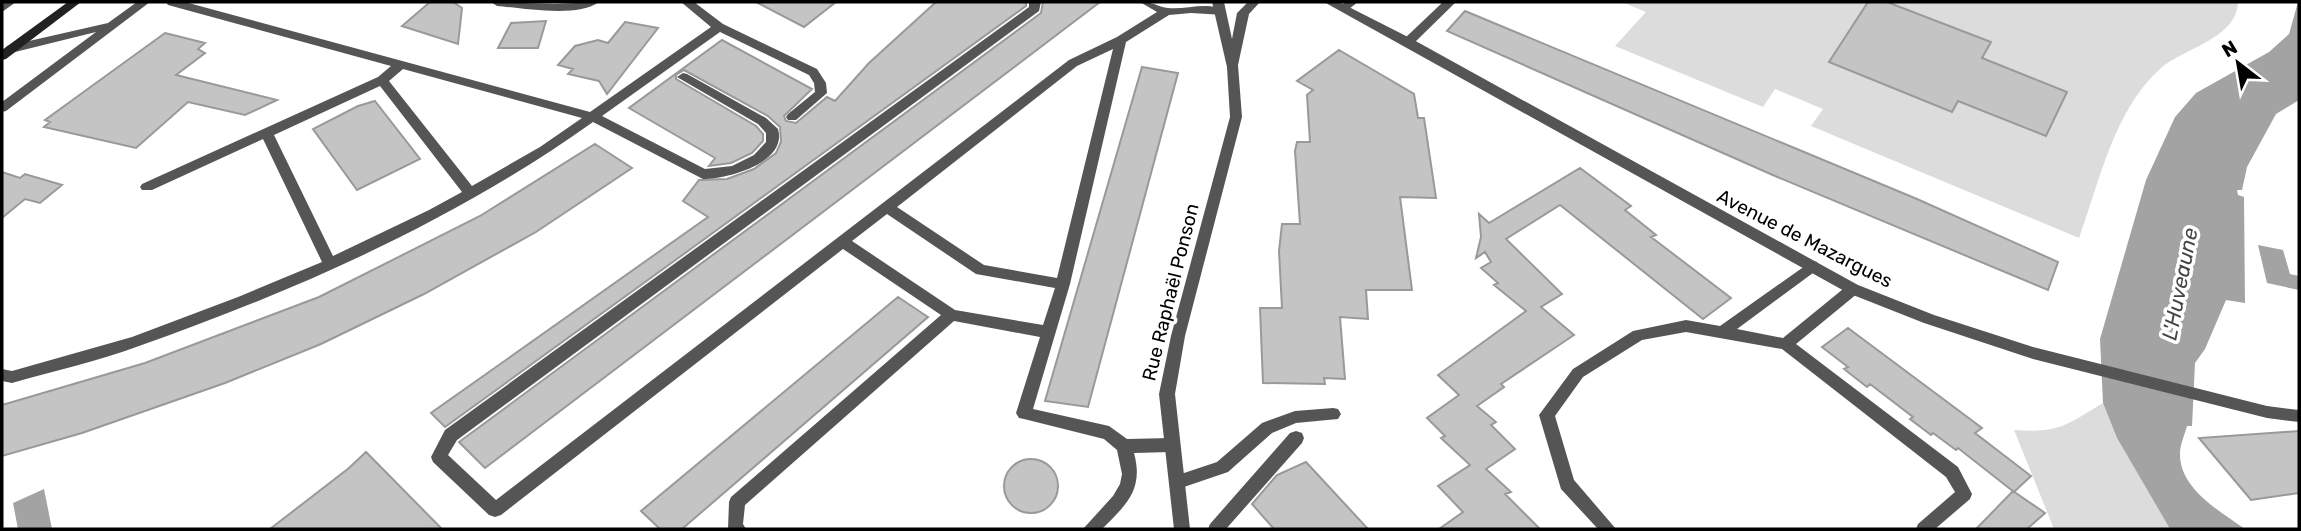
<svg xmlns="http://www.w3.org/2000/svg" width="2301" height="531" viewBox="0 0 2301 531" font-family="Rubik,sans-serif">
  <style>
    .green { fill: #dcdcdc }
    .water { fill: #a3a3a3 }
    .building { fill: #c4c4c4; stroke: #999; stroke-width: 2 }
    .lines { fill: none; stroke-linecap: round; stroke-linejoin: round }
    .service { fill: #555; fill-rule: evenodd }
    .minor { fill: #555; fill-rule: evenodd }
    .tertiary { fill: #555; fill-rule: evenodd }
    .secondary { fill: #222; fill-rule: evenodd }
    .labels { text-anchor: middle; stroke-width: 7; stroke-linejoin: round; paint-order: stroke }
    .street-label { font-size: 19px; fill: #000; stroke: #fff }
    .water-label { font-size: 21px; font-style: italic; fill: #444; stroke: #fff }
  </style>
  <rect width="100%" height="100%" fill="#fff"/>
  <path class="green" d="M1622,2H2238C2237,39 2183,48 2160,69C2114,110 2099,183 2079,238L1811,126L1823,109L1775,89L1763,107L1615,46L1646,12Z
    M2103,403L2117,438L2170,529H2054L2014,430C2059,433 2065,426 2103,403Z"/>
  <path class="water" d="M2298,2H2299V100L2276,114L2247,167L2242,190H2237L2238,195L2244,197L2245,303L2226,300L2205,349L2195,363L2192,426H2187C2185,434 2180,444 2180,453C2179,489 2220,511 2245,529H2170L2117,438L2103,403L2100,339L2146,180L2175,117L2196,93L2269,52L2289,34Z
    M2258,245L2283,250L2290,274L2299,276V290L2267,283Z
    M44,489L52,529H18L13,503Z"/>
  <path class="building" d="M430,2H453L462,8L458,44L402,26Z
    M756,2H836L804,27Z
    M936,2H1026V6L445,427L431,413L708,217L683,201L699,180L727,179L754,169L776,153L781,142L780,127L768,116L684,70L676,75V79L756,126L763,134V141L752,153L731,163L709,166L715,158L629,108L722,40L812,89L784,116L786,121L796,123L827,97L835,101L869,63Z
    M1043,2H1100L485,468L459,442L1041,13Z
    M1868,2H1887L1991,42L1982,58L2067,92L2046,136L1958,101L1952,112L1829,62Z
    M1465,11L1917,199L2058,262L2048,290L1775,176L1447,31Z
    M546,21L538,48H498L511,23Z
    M625,22L658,28L607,94L599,81L568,74L573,69L558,65L575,46L598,40L608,43Z
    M165,33L205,43L198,49L205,53L176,75L277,100L245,115L188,102L136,148L44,127L50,122L45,120Z
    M1339,50L1414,94L1418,118H1424L1436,198L1400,197L1412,290H1366L1368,319L1340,317L1345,379L1324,378L1325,384L1263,383L1260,308H1282L1279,251L1282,224H1300L1295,151L1297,142H1310L1307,95L1313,90L1297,81Z
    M1142,67L1178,73L1088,407L1045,401Z
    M375,101L420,159L357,190L313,129L358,106Z
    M595,144L632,168L536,232L424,294L321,344L225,383L82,433L2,456V405L145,363L319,297L480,216Z
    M1580,168L1631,206L1625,210L1656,235L1651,237L1731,298L1703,319L1560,205L1506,239L1562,294L1541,307L1574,335L1501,384L1504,387L1477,406L1496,422L1491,425L1515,449L1486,469L1511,492L1505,494L1540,529H1439L1463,512L1438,486L1470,465L1441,438L1445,436L1427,418L1459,395L1438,375L1526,311L1494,285L1498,283L1481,268L1491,262L1485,252L1476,258L1481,237L1479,214L1489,223Z
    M2,172L20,178L25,174L62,185L40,203L25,199L2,218Z
    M898,297L928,317L682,529H660L641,511Z
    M1848,328L1982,428L1975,433L2031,476L2014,492L1958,448L1956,450L1933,433L1931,435L1910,419L1913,417L1870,384L1867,387L1844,369L1848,367L1822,347Z
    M2299,431V493L2251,500L2199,438Z
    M366,452L442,529H270L349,468Z
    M1004 486a27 27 0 1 1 54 0a27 27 0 1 1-54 0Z
    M1306,462L1368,529H1274L1252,504L1277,475Z
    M2013,491L2045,513L2027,529H1976Z"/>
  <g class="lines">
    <path class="service" d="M166,2H185L590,112L711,27L681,2H694L723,24L817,69L826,83L827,93L796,120H788L786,117L788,114L815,92L814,83L809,75L720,32L602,116L705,169L732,166L754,155L766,142V133L758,124L677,77L683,73L687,74L766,118L778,129C788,163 727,179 703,179L593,122C456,220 298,290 139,346C98,361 54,371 12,383L2,381V369L12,371L132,337L238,297L322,262L263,139L152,190H142L140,187L142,184L378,77L391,66L168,5ZM403,69L582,118L540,147L472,186L389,81ZM380,86L462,192L429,210L333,256L274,135Z
      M1029,2H1041L1039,11L457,440L448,455L496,500L1069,60L1117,37L1157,12L1140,2C1155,2 1158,7 1168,8C1187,10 1210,0 1226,12L1224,15L1191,13L1169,15L1126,42L1070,284L1033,409L1109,426L1127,439L1171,438L1177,440L1179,445L1177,450L1171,452L1134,453C1144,490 1126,505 1102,529H1083L1113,496L1120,484L1122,474L1117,450L1104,439L1024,419L1019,418L1016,413L1040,337L954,321L745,505L743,524L746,529H728L729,502L731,497L941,315L843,249L501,515L495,517L489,515L433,462L431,457L445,430L1029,7ZM1113,49L1057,278L984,265L897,207L1077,66ZM887,214L976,274L1055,288L1043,325L955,310L852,241Z
      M1443,2H1456L1412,45H1404V39Z
      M1812,261L1817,262L1819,266L1817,270L1737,329L1783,338L1848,285H1858L1860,289L1858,293L1796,344L1958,467L1972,494L1970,499L1935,529H1916L1918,524L1955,492L1946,477L1782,349L1686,332L1642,340L1583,377L1555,416L1574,480L1616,529H1598L1561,489L1539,415L1573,369L1633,331L1686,320L1720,326Z
      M1333,408L1338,409L1341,414L1338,419L1296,423L1272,433L1228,472L1178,489L1172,487L1170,482L1172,477L1217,462L1262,423L1295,411Z
      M1296,431L1302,433L1304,438L1302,443L1226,529H1208L1210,524L1290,433Z"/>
    <path class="minor" d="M3,2H16L2,12Z
      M137,2H150L6,111L2,112V102L96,32L11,53L7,52L5,49L7,46L108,23Z
      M1212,2H1224L1232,39L1237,13L1248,2H1260L1249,14L1238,65L1242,117L1185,336L1175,394L1190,529H1174L1159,394L1171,336L1230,117L1227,67Z
      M1345,2H1358L1345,12L1339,8Z"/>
    <path class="tertiary" d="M491,2L555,4L599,2C578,18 523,8 497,6Z
      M1324,2H1339L1412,39L1858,285L1934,315L2033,347L2267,406L2299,410V422L2267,418L2033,359L1924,323L1848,293Z"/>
    <path class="secondary" d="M68,2H81L6,59L2,60V50Z"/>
  </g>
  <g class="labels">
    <g class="street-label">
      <text transform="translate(1805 238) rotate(27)" y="7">Avenue de Mazargues</text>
      <text transform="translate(1170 292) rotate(-76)" y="7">Rue Raphaël Ponson</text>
    </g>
    <g class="water-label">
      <text transform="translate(2180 284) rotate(-79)" y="7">L'Huveaune</text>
    </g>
  </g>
  <rect width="2301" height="531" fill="none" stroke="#000000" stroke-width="7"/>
  <g transform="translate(2238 63) rotate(329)" stroke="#ffffff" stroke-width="5" paint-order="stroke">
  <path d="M0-5L12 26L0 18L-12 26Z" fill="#000000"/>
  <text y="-10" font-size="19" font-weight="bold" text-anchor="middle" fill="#000000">N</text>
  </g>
</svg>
